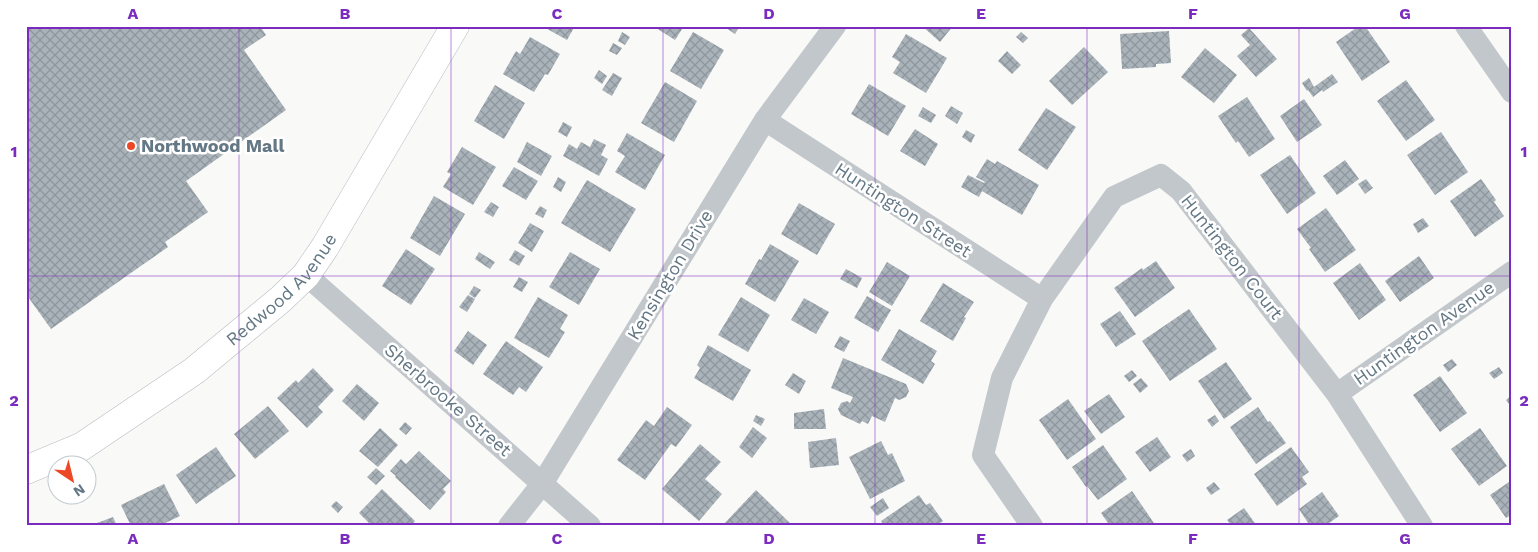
<svg xmlns="http://www.w3.org/2000/svg" width="1538" height="552" viewBox="0 0 1538 552" font-family="'Work Sans',sans-serif">
  <style>
    .building { fill: url(#building-cross-hatch) }
    .lines { fill: none; stroke-linecap: round; stroke-linejoin: round }
    .secondary-casing { stroke: #b7bdc2; stroke-width: 29 }
    .street { stroke: #c2c7cb; stroke-width: 22 }
    .secondary { stroke: #fff; stroke-width: 28 }
    .grid { fill: none; stroke: #7b2cbf; stroke-width: 1; stroke-opacity: 0.55 }
    .poi-dot { fill: #ec4825; stroke: #fff; stroke-width: 2 }
    .labels { text-anchor: middle; stroke-width: 5; stroke-linejoin: round; paint-order: stroke }
    .poi-label { font-size: 18px; font-weight: bold; fill: #637784; stroke: #fff; text-anchor: start }
    .street-label { font-size: 18px; fill: #637784; stroke: #fff }
    .neatline { fill: none; stroke: #7b2cbf; stroke-width: 2 }
    .grid-label { font-size: 16px; text-anchor: middle; font-weight: bold; fill: #7b2cbf }
  </style>
  <defs>
    <pattern id="building-cross-hatch" width="8" height="8" patternUnits="userSpaceOnUse" patternTransform="scale(1.25)"><rect width="8" height="8" fill="#a9b3b9"/><path d="M0 0l8 8M0 8l8-8" fill="none" stroke="#8d969c"/></pattern>
  </defs>
  <rect width="100%" height="100%" fill="#f9f9f7"/>
  <path class="building" d="M26,26H260L266,35L244,50L286,110L186,181L208,212L165,242L168,247L51,329L26,294Z
    M542,26H575L567,40Z
    M653,26H684L675,40Z
    M723,26H740L735,34Z
    M922,26H953L940,42Z
    M1359,26H1365L1390,62L1362,81L1336,42Z
    M1249,28L1277,59L1256,77L1237,56L1250,45L1241,35Z
    M1169,31L1171,63L1156,64V67L1122,69L1120,34Z
    M622,32L630,37L625,45L618,41Z
    M693,32L724,50L701,89L670,71Z
    M1021,32L1028,38L1023,43L1016,37Z
    M906,34L947,58L926,93L893,73L900,62L892,57Z
    M530,37L560,54L548,75L545,74L534,92L503,74L516,51L520,54Z
    M613,43L622,48L617,55L609,51Z
    M1084,47L1108,72L1072,105L1049,81Z
    M1205,48L1237,75L1214,103L1181,77Z
    M1007,51L1021,65L1012,74L998,61Z
    M599,70L607,76L602,84L594,78Z
    M613,73L622,78L612,96L602,90Z
    M1332,74L1338,82L1323,92L1322,90L1313,97L1308,90L1307,91L1302,83L1309,78L1314,87Z
    M1406,80L1435,120L1406,141L1377,101Z
    M665,82L697,101L674,142L641,123Z
    M869,84L906,106L888,136L851,114Z
    M495,85L525,103L504,139L474,121Z
    M1247,97L1275,139L1249,157L1238,141L1236,143L1218,116Z
    M1304,99L1322,125L1297,142L1280,116Z
    M951,106L963,113L957,124L945,116Z
    M923,107L936,115L931,123L918,116Z
    M1046,108L1076,127L1047,170L1018,150Z
    M563,122L572,127L567,137L558,132Z
    M915,129L938,144L925,166L900,151Z
    M966,130L975,135L971,143L962,137Z
    M1441,132L1468,172L1435,195L1407,155Z
    M627,133L665,155L645,190L615,172L625,156L617,151Z
    M594,139L606,145L601,155L608,159L599,176L563,156L569,144L577,149L581,142L590,147Z
    M527,142L552,156L541,176L517,162Z
    M462,147L496,167L473,205L443,187L451,174L447,172Z
    M1290,155L1316,193L1287,214L1260,175Z
    M987,159L995,164L997,161L1039,185L1022,215L982,191L979,197L961,187L968,175L984,183L985,182L976,177Z
    M1345,160L1359,179L1337,195L1323,176Z
    M514,167L538,181L526,200L502,186Z
    M558,177L566,182L561,192L553,187Z
    M1366,179L1373,188L1365,194L1358,184Z
    M1481,179L1496,200L1494,202L1504,216L1475,237L1450,201Z
    M587,180L636,209L610,252L561,223Z
    M434,196L465,214L440,256L410,238Z
    M491,202L499,207L493,217L484,212Z
    M799,203L835,224L817,255L781,234Z
    M540,206L547,210L543,218L535,214Z
    M1326,208L1356,250L1325,272L1309,249L1311,248L1297,229Z
    M1423,218L1429,226L1418,233L1413,224Z
    M530,223L544,231L532,252L518,243Z
    M770,244L799,261L775,302L745,284L759,259L761,260Z
    M406,249L435,269L411,305L382,286Z
    M515,250L525,256L519,266L509,260Z
    M479,252L495,262L490,269L475,259Z
    M570,252L600,269L579,305L549,287Z
    M1419,256L1434,278L1400,302L1385,281Z
    M1156,261L1175,288L1135,317L1114,288L1142,268L1143,270Z
    M887,262L910,276L892,306L869,292Z
    M1360,263L1386,300L1359,320L1333,283Z
    M846,269L862,278L857,288L840,279Z
    M519,277L528,282L522,292L513,287Z
    M943,283L974,302L964,317L966,318L953,341L920,321Z
    M474,286L481,290L475,298L469,294Z
    M468,295L475,299L467,312L459,307Z
    M867,296L891,310L878,332L854,318Z
    M538,297L568,315L560,329L565,332L549,358L514,338Z
    M741,297L770,315L748,352L718,335Z
    M804,298L829,312L816,334L791,320Z
    M1189,309L1217,349L1170,381L1142,341Z
    M1120,311L1136,334L1116,347L1100,324Z
    M899,329L937,351L931,361L935,364L923,384L881,360Z
    M468,331L487,345L473,365L454,351Z
    M840,336L850,341L844,352L834,347Z
    M506,341L543,367L526,392L519,387L513,395L483,374Z
    M708,345L751,370L733,401L694,378L700,368L697,365Z
    M843,358L906,384L909,391L906,397L899,400L895,398L885,422L872,416L868,424L862,421L860,424L841,415L838,409L841,403L847,401L850,403L853,397L831,388Z
    M1452,359L1457,365L1448,372L1443,365Z
    M1226,362L1252,399L1224,419L1198,381Z
    M1499,367L1503,373L1494,379L1489,373Z
    M313,368L334,390L318,407L323,412L307,428L277,398L296,380L298,383Z
    M1132,370L1137,376L1129,382L1124,376Z
    M793,373L806,381L799,394L785,385Z
    M1440,376L1467,413L1440,432L1413,395Z
    M1141,378L1148,386L1140,393L1133,384Z
    M357,384L379,403L364,421L342,401Z
    M1109,394L1125,417L1101,434L1084,411Z
    M1512,395V408L1506,400Z
    M1068,399L1096,439L1067,460L1039,420Z
    M268,406L289,431L255,459L234,434Z
    M667,407L692,425L676,447L671,444L645,480L617,460L646,420L654,426Z
    M1258,407L1268,422L1270,421L1286,443L1256,464L1230,427Z
    M824,409L826,429H794V413Z
    M756,415L765,419L761,426L753,421Z
    M1215,415L1219,421L1212,427L1207,420Z
    M405,422L412,428L406,435L399,429Z
    M753,427L767,438L752,458L739,447Z
    M380,428L398,445L378,467L359,451Z
    M1480,428L1507,466L1479,486L1451,449Z
    M1157,437L1171,457L1150,472L1135,452Z
    M836,438L839,465L810,468L808,442Z
    M881,441L888,455L892,453L905,481L870,499L849,457Z
    M700,444L721,462L705,479L722,494L699,521L662,489Z
    M1103,445L1127,479L1098,500L1087,486L1086,487L1072,467Z
    M216,447L236,476L196,504L176,475Z
    M1291,447L1309,472L1302,477L1307,484L1277,506L1254,474Z
    M1191,449L1195,456L1187,462L1182,455Z
    M419,451L451,481L443,489L446,492L430,510L395,477L396,476L390,471L401,459L406,464Z
    M376,468L385,476L376,485L367,477Z
    M1512,480V514L1506,518L1490,495Z
    M1214,482L1220,489L1211,495L1206,488Z
    M164,484L180,516L159,526H131L121,505Z
    M382,489L415,521L411,526H372L359,513Z
    M756,490L791,524L789,526H722Z
    M1132,491L1156,526H1110L1101,513Z
    M1322,492L1339,516L1325,526H1310L1299,509Z
    M919,495L926,505L930,503L943,521L936,526H885L881,521Z
    M883,498L889,508L877,516L870,507Z
    M336,501L343,507L338,513L331,506Z
    M1244,508L1257,526H1232L1227,520Z
    M113,517L117,526H89Z"/>
  <g class="lines">
    <defs>
      <g id="secondary">
        <path id="s1" d="M26,470L81,447L194,371L281,299L306,275L325,247L455,26"/>
      </g>
    </defs>
    <use href="#secondary" class="secondary-casing"/>
    <path class="street" d="M1466,26L1512,92
      M765,120L1042,299
      M306,275L590,526
      M1337,394L1512,272
      M509,526L542,484L765,120L835,26
      M1032,526L983,455L1002,378L1042,299L1114,197L1161,175L1181,191L1337,394L1422,526"/>
    <use href="#secondary" class="secondary"/>
  </g>
  <path class="grid" d="M239,26V526M451,26V526M663,26V526M875,26V526M1087,26V526M1299,26V526M26,276H1512"/>
  <circle class="poi-dot" cx="131" cy="146" r="5"/>
  <g class="labels">
    <g class="poi-label">
      <text x="141" y="152">Northwood Mall</text>
    </g>
    <g class="street-label">
      <text transform="translate(903 210) rotate(33)" y="6">Huntington Street</text>
      <text transform="translate(1232 257) rotate(52)" y="6">Huntington Court</text>
      <text transform="translate(670 275) rotate(-59)" y="6">Kensington Drive</text>
      <text dy="6" stroke="none"><textPath href="#s1" startOffset="316">Redwood Avenue</textPath></text>
      <text transform="translate(1424 333) rotate(-35)" y="6">Huntington Avenue</text>
      <text transform="translate(448 400) rotate(41)" y="6">Sherbrooke Street</text>
    </g>
  </g>
  <rect width="1538" height="552" fill="none" stroke="#ffffff" stroke-width="55"/>
  <g transform="translate(72 480) rotate(145)"><circle r="24" fill="#ffffff" stroke="#c1c9ce"/>
  <path d="M0-4L9 19L0 12L-9 19Z" fill="#ec4825"/>
  <text y="-8" font-size="14" font-weight="bold" text-anchor="middle" fill="#637784">N</text>
  </g>
  <rect x="28" y="28" width="1482" height="496" class="neatline"/>
  <g class="grid-label">
    <text x="133" y="19">A</text>
    <text x="345" y="19">B</text>
    <text x="557" y="19">C</text>
    <text x="769" y="19">D</text>
    <text x="981" y="19">E</text>
    <text x="1193" y="19">F</text>
    <text x="1405" y="19">G</text>
    <text x="14" y="157">1</text>
    <text x="1524" y="157">1</text>
    <text x="14" y="406">2</text>
    <text x="1524" y="406">2</text>
    <text x="133" y="544">A</text>
    <text x="345" y="544">B</text>
    <text x="557" y="544">C</text>
    <text x="769" y="544">D</text>
    <text x="981" y="544">E</text>
    <text x="1193" y="544">F</text>
    <text x="1405" y="544">G</text>
  </g>
</svg>
